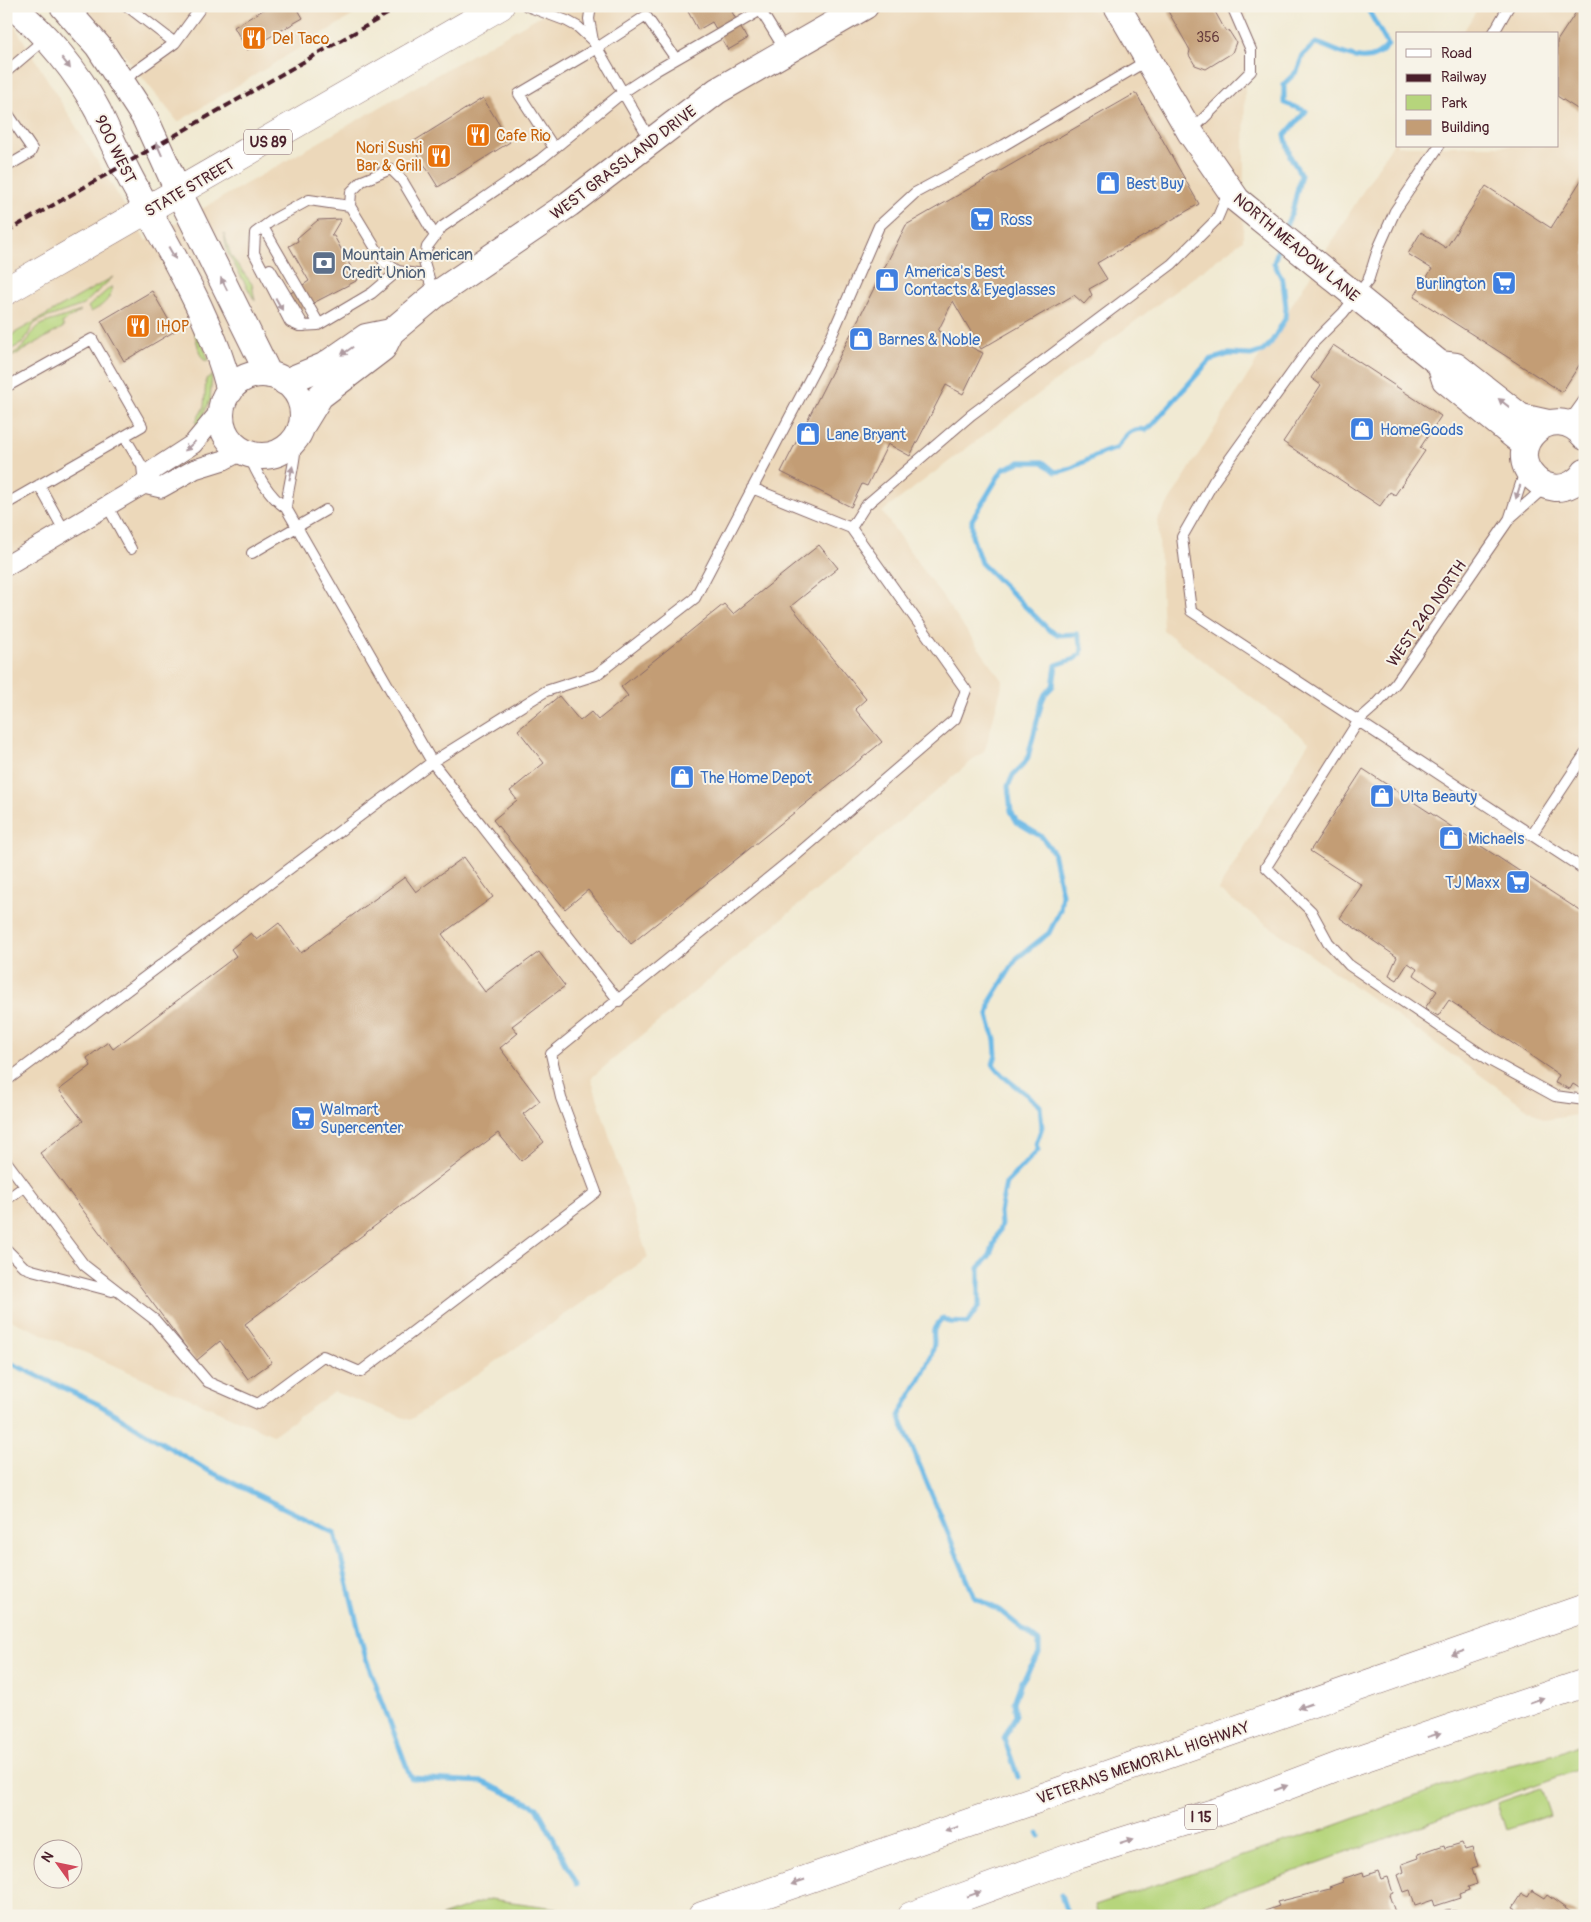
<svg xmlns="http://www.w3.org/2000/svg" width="1591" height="1922" viewBox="0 0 1591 1922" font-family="Pangolin,sans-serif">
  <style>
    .built { fill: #ecd8ba }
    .green { fill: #b6d57c; stroke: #807a54 }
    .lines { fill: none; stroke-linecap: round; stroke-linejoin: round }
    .stream { stroke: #6cb9e6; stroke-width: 5 }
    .building { fill: #c39d75 }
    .lane-casing { stroke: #846666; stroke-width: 12 }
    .street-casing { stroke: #846666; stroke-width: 21 }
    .secondary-casing { stroke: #846666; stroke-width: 28 }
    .primary-casing { stroke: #846666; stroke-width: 29 }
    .highway-casing { stroke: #846666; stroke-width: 29 }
    .lane { stroke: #fff; stroke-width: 10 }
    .street { stroke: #fff; stroke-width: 19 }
    .secondary { stroke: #fff; stroke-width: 26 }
    .primary { stroke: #fff; stroke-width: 28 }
    .highway { stroke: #fff; stroke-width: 28 }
    .rail { stroke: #4a1f2b; stroke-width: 4; stroke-dasharray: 8 4; stroke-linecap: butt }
    .oneway { fill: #ae9aa0 }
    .labels { text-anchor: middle; stroke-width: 4; stroke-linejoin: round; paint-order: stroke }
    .number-label { font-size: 14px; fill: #683e3e }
    .shield { fill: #f7f3e8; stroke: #7e5f64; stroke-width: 1 }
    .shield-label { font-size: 15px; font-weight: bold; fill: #4a1f2b }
    .food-label { font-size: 16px; fill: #c56008; stroke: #f7f3e8; text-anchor: start }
    .street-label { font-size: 16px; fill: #4a1f2b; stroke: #f7f3e8 }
    .shop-label { font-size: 16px; fill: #366cbe; stroke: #f7f3e8; text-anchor: start }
    .service-label { font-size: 16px; fill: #4e5e75; stroke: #f7f3e8; text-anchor: start }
  </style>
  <rect width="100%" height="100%" fill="#f7f3e8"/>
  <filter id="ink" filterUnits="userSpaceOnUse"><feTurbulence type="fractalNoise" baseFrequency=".02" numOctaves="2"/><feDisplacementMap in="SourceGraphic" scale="10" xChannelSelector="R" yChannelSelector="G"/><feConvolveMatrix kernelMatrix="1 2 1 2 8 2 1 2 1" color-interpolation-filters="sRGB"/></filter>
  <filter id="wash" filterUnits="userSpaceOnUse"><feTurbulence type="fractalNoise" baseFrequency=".0096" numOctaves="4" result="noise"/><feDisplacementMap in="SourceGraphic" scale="20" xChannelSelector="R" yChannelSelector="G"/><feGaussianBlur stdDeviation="1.12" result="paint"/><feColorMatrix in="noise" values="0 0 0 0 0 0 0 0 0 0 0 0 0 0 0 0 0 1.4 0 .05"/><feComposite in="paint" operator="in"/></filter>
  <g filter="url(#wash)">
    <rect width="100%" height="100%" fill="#f1ead3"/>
    <path class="built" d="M85,6H368L178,122Z
      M557,6H1246L1243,240L882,512L1003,682L985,750L591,1078L648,1258L410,1420L334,1392L273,1435L6,1318V17L11,20L146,241Z
      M1479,6H1585V1114L1544,1120L1218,890L1309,742L1163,630L1158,519L1397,137V146H1557V34H1462Z"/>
    <path class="green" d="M224,233L231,256L252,284L255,301L227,252Z
      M113,277L83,305L43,319L34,324L23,343L6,352V338Z
      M112,286C111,300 102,306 91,312L88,307Z
      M175,287L191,313L209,361L204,360L200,354L192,323Z
      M81,311L62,323L64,327L6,360V357C33,346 25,335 42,324Z
      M212,375L210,400L198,427L196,421L204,407L206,379Z
      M1585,1742V1767L1170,1916H1098L1095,1905L1331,1827L1482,1772L1556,1754Z
      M1541,1788L1550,1815L1506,1830L1497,1803Z
      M490,1899L556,1908L534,1916H441Z"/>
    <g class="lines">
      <path class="stream" d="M1285,228L1292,212L1301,175L1290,156L1285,135L1306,111L1284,103V84L1297,71L1303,55L1316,43C1342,51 1367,72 1388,45L1366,6
        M6,1361L98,1404L205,1469L335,1533L366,1659L411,1778L483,1782L537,1807L577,1884
        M1018,1777L1004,1738L1016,1715L1014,1702L1021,1683L1039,1654V1642L999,1610L975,1598L899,1416C910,1395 927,1372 933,1349C937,1334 927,1333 943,1318L950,1322L967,1323L979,1306V1268L990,1255L1001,1225L1000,1212L1006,1183L1038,1150L1036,1144L1042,1127L1040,1106C1026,1092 1004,1081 993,1064L996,1055L995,1040L988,1016L991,1000L1017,958L1049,933L1060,910L1062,894L1053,852L1042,837L1017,822L1011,811L1008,786L1013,775L1024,764L1028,757L1042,701L1045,694L1053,686L1056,665L1074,659L1081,654L1082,647L1077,634L1058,635L1048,629L981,563L972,536V520L1003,469L1020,462H1043L1055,472C1078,470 1094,452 1116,449C1124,437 1131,426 1146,430L1152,425L1210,360L1229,354L1251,355L1263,351L1271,343L1285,319L1286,307L1283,281L1274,263L1279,246
        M1039,1834L1040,1837
        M1061,1895L1068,1916"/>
    </g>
    <g id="blocks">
      <path class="building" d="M270,6H296L303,18L247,50L234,27Z
        M685,6H743L732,12L747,39L728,50L712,22L698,30Z
        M1165,6H1212L1225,30L1229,31L1236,42L1232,53L1206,69L1195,65L1189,55L1190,50Z
        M1580,6H1585V114L1557,96V41Z
        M1136,93L1199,204L1097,263L1107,279L1089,289L1092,295L1084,304L1074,295L981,349L953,301L938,331L983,353L963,394L946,385L910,456L888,444L867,486L862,484L851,507L781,472L906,225Z
        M483,98L510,142L438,187L411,143Z
        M1585,174V356L1562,392L1414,297L1432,269L1408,254L1421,232L1446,248L1486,186L1551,228Z
        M341,219L331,236H334L358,280L288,316L280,300L309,281L289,246L298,241L297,238L318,220Z
        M152,291L175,331L124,361L101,321Z
        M1333,345L1441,416L1420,448L1425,451L1395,495L1390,492L1380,506L1283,442L1321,385L1311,378Z
        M819,545L838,568L791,606L866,699L855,709L882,742L631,944L588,890L565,909L493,820L517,800L510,791L544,763L518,730L559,696L580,721L591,712L598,720L628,696L621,687L724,604L733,614Z
        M1363,769L1585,914L1584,1091L1573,1084L1570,1089L1555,1083L1559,1075L1449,1000L1438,1016L1425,1008L1437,991L1414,975L1417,969L1408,963L1397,980L1389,975L1397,957L1340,918L1362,885L1310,851Z
        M464,857L493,897L442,934L485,992L539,952L565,986L512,1026L518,1033L500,1048L540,1101L523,1114L544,1142L521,1161L498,1133L245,1324L272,1362L248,1379L220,1341L196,1361L40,1153L83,1121L59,1090L91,1066L87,1058L108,1042L113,1049L236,956L231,949L251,933L257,940L279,923L301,953L405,877L416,892Z
        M1462,1843L1465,1850L1472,1848L1478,1866L1472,1868L1477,1884L1468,1887L1469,1890L1459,1894L1460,1898L1435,1906L1433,1900L1415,1906L1410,1890L1404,1892L1398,1875L1404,1872L1402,1864L1419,1858L1418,1854L1444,1845L1445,1848Z
        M1378,1871L1381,1879L1388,1877L1393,1893L1389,1895L1395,1912L1385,1916H1267L1265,1911L1279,1906L1277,1902L1330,1889L1329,1887L1343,1882L1342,1879L1363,1872L1364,1876Z
        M1532,1890L1545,1898L1547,1895L1576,1916H1513L1517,1910L1513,1908L1522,1894L1528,1897Z"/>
    </g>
  </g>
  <g filter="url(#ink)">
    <use href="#blocks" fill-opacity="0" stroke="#846666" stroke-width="1"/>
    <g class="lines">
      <defs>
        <path id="lane" d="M527,6L567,21L578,27L593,41L651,141
          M591,6L589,19L593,41
          M761,11L785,50
          M1493,34L1509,6
          M175,43L202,6
          M6,72L46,38
          M122,81L175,43L127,6
          M6,111L32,149L30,153L6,167
          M1191,131L1251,71V50L1232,6
          M1439,146L1395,211L1378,249L1368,281L1343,313L1314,342L1214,481L1182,537L1191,611L1585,870
          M554,148L519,94L597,48L646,16L676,59
          M350,206L309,200L274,219L255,233L254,253L290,322L299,326L318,325L372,293L398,271
          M263,227L319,324
          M270,269L304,326
          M428,276L398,271L384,262L350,206L351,192L362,181L391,169L402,180L435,236
          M434,295L424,262L427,247L442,227L541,159L622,93L657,70L768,6
          M6,387L92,339L142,426L6,504
          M1564,419L1575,413L1585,399
          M124,436L142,466L144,483
          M249,454C256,474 269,496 286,508L432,762L619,1001
          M39,485L65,532
          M1545,487L1510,518L1396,683L1376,705L1359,720L1266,867L1311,911L1328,942L1349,965L1491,1061L1555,1096L1585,1100
          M108,507L131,549
          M286,508C288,485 296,462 296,439
          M1510,517L1525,471
          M851,528L865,506L971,415L1172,264L1217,219L1228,193
          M252,553L326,510
          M1532,834L1585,754
          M6,1081L432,762L546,691L596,675L695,598L828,344L879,226L915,193L1004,145L1148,60
          M6,1161L84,1265L155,1320L208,1382L258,1404L323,1356L360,1372L596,1192L561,1098L551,1054L793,858L955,719L966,690L851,528L752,488
          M6,1200L25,1186
          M6,1249L24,1267L32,1270L112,1291
          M1448,1916H1454"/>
        <path id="street" d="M144,484L161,488L195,469L224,460L241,451
          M6,566L144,484L153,470L193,444L222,409"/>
        <path id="secondary" d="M12,6C46,34 78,72 98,111C111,138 123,166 138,192C173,257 212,319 230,391
          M63,6L98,46L145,118L179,193L269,375
          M1117,6L1190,132L1237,200L1440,364L1445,380L1525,445
          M1440,364L1456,366L1521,417L1548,423
          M221 415a41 41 0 1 1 82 0a41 41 0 1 1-82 0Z
          M285,382L324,366L366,337L391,332
          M301,427L320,396L383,348L391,332L434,296L569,204L717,91L865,6
          M1585,437C1553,397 1501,447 1535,479C1540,484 1548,487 1556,488C1567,488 1579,482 1585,472"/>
        <path id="primary" d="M6,291L500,6"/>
        <path id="highway" d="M702,1916L1585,1608
          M911,1916L1075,1856L1226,1809L1339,1766L1585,1683"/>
      </defs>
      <use href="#lane" class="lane-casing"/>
      <use href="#street" class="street-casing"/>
      <use href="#secondary" class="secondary-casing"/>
      <use href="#primary" class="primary-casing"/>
      <use href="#highway" class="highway-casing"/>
      <use href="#lane" class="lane"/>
      <use href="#street" class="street"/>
      <use href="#secondary" class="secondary"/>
      <use href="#primary" class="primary"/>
      <use href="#highway" class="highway"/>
      <path class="rail" d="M6,232L401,6"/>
    </g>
    <defs><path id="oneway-solid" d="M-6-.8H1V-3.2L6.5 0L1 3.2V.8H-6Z" transform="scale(1.25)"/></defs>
    <g class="oneway">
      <use href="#oneway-solid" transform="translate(66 63) rotate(52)"/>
      <use href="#oneway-solid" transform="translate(159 149) rotate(-114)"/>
      <use href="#oneway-solid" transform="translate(172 253) rotate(61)"/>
      <use href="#oneway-solid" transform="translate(224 284) rotate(-117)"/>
      <use href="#oneway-solid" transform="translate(279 304) rotate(61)"/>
      <use href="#oneway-solid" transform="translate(347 351) rotate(145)"/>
      <use href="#oneway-solid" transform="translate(1504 403) rotate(-142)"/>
      <use href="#oneway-solid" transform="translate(190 446) rotate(138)"/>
      <use href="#oneway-solid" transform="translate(291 473) rotate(-77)"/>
      <use href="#oneway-solid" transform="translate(1518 492) rotate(108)"/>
      <use href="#oneway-solid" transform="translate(1458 1653) rotate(161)"/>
      <use href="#oneway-solid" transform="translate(1537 1700) rotate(-19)"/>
      <use href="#oneway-solid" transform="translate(1305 1706) rotate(161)"/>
      <use href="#oneway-solid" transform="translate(1434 1735) rotate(-18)"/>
      <use href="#oneway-solid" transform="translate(1281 1788) rotate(-21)"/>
      <use href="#oneway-solid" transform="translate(952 1829) rotate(161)"/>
      <use href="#oneway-solid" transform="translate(1127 1841) rotate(-17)"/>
      <use href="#oneway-solid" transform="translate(798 1882) rotate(161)"/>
      <use href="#oneway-solid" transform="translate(974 1894) rotate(-20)"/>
    </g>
  </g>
  <defs>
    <symbol id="restaurant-square" viewBox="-11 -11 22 22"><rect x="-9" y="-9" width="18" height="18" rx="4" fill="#e8710a" stroke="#f7f3e8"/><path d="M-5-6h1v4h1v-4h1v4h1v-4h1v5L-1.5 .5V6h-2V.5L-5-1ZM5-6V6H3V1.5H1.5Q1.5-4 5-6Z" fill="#fff"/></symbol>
    <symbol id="shop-square" viewBox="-11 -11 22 22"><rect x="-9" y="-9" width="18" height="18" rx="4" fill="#3f7fe0" stroke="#f7f3e8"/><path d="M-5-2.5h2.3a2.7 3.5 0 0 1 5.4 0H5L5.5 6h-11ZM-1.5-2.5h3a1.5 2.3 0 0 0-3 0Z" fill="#fff"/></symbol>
    <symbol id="supermarket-square" viewBox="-11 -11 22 22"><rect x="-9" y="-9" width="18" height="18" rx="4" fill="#3f7fe0" stroke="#f7f3e8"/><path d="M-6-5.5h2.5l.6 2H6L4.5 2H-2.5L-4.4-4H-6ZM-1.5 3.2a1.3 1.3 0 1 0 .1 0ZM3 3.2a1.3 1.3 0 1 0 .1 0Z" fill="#fff"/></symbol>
    <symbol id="bank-square" viewBox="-11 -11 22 22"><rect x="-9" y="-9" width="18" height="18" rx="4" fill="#5c6f8a" stroke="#f7f3e8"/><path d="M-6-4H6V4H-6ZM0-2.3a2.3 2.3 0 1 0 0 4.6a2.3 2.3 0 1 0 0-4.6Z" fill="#fff"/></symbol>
  </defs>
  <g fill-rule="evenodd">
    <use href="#restaurant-square" x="240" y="24" width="28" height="28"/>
    <use href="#restaurant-square" x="464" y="121" width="28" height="28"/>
    <use href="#restaurant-square" x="425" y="142" width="28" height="28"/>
    <use href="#shop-square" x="1094" y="169" width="28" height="28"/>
    <use href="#supermarket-square" x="968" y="205" width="28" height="28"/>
    <use href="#bank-square" x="310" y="249" width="28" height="28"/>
    <use href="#shop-square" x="873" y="266" width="28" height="28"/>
    <use href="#supermarket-square" x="1490" y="269" width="28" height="28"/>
    <use href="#restaurant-square" x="124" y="312" width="28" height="28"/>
    <use href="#shop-square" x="847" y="325" width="28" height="28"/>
    <use href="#shop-square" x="1348" y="415" width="28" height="28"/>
    <use href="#shop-square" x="794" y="420" width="28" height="28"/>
    <use href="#shop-square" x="668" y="763" width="28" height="28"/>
    <use href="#shop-square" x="1368" y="782" width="28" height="28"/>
    <use href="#shop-square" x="1437" y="824" width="28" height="28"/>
    <use href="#supermarket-square" x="1504" y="868" width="28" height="28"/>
    <use href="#supermarket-square" x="289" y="1104" width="28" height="28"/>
  </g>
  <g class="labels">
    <g class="number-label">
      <text x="1208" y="42">356</text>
    </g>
    <g class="shield">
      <rect x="244" y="129.5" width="48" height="25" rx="4"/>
      <rect x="1185" y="1804.5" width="32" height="25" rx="4"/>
    </g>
    <g class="shield-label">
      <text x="268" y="147">US 89</text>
      <text x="1201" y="1822">I 15</text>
    </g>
    <g class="food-label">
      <text x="272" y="44">Del Taco</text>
      <text x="496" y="141">Cafe Rio</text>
      <text x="422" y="153" text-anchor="end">Nori Sushi<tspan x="422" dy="18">Bar &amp; Grill</tspan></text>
      <text x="156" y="332">IHOP</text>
    </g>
    <g class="street-label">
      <text transform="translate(116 149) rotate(64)" y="6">900 WEST</text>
      <text transform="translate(623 162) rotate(-37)" y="6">WEST GRASSLAND DRIVE</text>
      <text transform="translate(189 187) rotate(-30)" y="6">STATE STREET</text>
      <text transform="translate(1297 247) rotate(40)" y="6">NORTH MEADOW LANE</text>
      <text transform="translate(1426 613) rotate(-55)" y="6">WEST 240 NORTH</text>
      <text transform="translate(1143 1762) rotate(-19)" y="6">VETERANS MEMORIAL HIGHWAY</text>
    </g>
    <g class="shop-label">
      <text x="1126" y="189">Best Buy</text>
      <text x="1000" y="225">Ross</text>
      <text x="904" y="277">America's Best<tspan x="904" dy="18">Contacts &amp; Eyeglasses</tspan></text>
      <text x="1486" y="289" text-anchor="end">Burlington</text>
      <text x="878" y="345">Barnes &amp; Noble</text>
      <text x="1380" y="435">HomeGoods</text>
      <text x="826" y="440">Lane Bryant</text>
      <text x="700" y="783">The Home Depot</text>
      <text x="1400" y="802">Ulta Beauty</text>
      <text x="1468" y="844">Michaels</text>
      <text x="1500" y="888" text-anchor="end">TJ Maxx</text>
      <text x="320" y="1115">Walmart<tspan x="320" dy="18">Supercenter</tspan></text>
    </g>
    <g class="service-label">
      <text x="342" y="260">Mountain American<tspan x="342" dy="18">Credit Union</tspan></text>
    </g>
  </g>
  <rect width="1591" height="1922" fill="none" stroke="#f7f3e8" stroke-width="25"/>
  <rect x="1396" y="32" width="162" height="115" fill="#f7f3e8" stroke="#b29e9c"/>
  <rect x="1406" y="49" width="25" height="8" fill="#ffffff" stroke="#b29e9c"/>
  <text x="1441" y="58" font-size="15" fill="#4a1f2b">Road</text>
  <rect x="1406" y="74" width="25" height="8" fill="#4a1f2b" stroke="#b29e9c"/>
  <text x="1441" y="82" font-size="15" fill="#4a1f2b">Railway</text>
  <rect x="1406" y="95" width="25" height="15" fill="#b6d57c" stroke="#b29e9c"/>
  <text x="1441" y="108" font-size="15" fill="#4a1f2b">Park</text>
  <rect x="1406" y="120" width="25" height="15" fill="#c39d75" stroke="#b29e9c"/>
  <text x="1441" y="132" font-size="15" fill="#4a1f2b">Building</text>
  <g transform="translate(58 1864) rotate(303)"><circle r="24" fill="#f7f3e8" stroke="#b29e9c"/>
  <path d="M0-4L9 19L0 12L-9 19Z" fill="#d1495b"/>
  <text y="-8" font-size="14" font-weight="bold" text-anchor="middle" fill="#4a1f2b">N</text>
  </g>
</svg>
